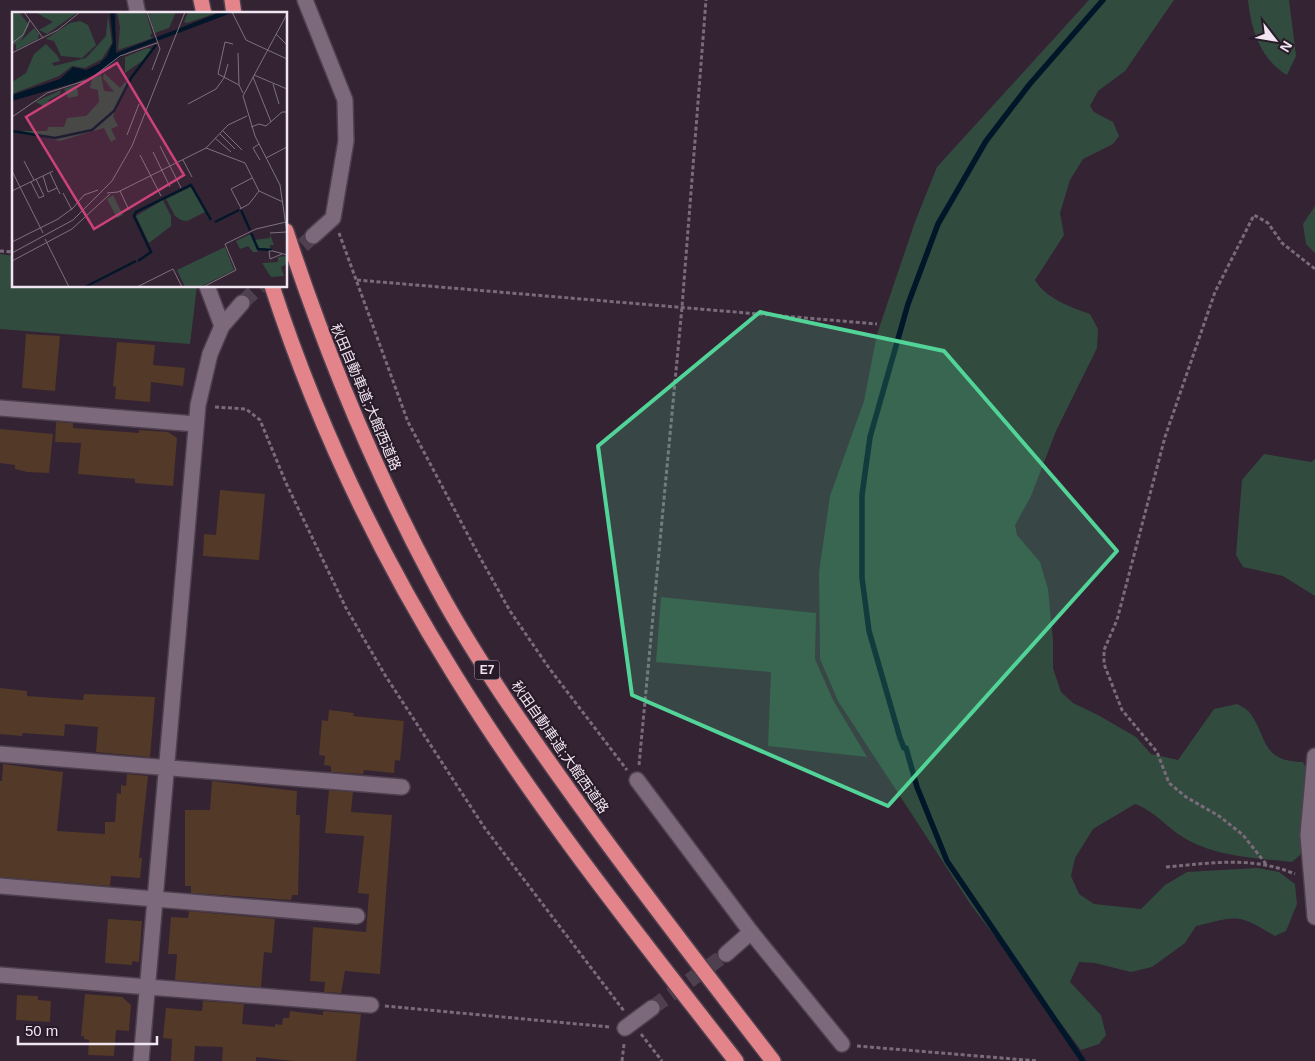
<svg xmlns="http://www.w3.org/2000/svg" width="1315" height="1061" viewBox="0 0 1315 1061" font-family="Helvetica,'Noto Sans JP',sans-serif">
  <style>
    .green { fill: #324b3f }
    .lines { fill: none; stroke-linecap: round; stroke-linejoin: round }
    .stream { stroke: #011729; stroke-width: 5.5 }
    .building { fill: #533928 }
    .street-tunnel { stroke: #4f404f; stroke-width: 15; stroke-dasharray: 15 8; stroke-linecap: butt }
    .street-casing { stroke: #4e404e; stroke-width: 18 }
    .highway-casing { stroke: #4e404e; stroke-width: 18 }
    .path { stroke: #796b79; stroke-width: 3; stroke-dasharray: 4 2.5; stroke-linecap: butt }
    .street { stroke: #7c697b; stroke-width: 15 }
    .highway { stroke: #e3838a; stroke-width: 15 }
    .marked { fill: #52d397; fill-opacity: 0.2; stroke: #52d397; stroke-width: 4; stroke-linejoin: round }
    .labels { text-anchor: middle; stroke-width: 4; stroke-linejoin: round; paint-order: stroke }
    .shield { fill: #291a29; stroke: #b4a8b4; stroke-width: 1 }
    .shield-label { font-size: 12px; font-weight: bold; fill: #f0e5f0 }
    .street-label { font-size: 14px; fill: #f0e5f0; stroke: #291a29 }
    .inset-river { fill: none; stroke: #011729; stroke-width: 2.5 }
    .inset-road { fill: none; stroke: #7f717f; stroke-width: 1 }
    .view { fill: #cb4179; fill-opacity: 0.15; stroke: #cb4179; stroke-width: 2.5 }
    .inset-edge { fill: none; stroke: #f0e5f0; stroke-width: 2.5 }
  </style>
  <rect width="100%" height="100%" fill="#332333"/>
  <path class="green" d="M1089,0H1174L1125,71L1098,91L1090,106L1094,112L1113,122L1119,136L1113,144L1083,159L1070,180L1060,213L1064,235L1035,280C1045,298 1072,308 1090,314L1098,329L1097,348L1056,431L1031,496L1015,525L1017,535L1040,562L1048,589L1053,640V668L1061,692L1073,703L1098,715L1136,737L1151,754L1178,760L1214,709L1237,704C1241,706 1247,709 1250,713C1268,738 1261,762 1303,762L1306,769L1302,847L1300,855L1292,862C1257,858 1217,857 1186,839C1167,828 1155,811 1135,804L1093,829L1075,858L1071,876L1079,894L1094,904L1141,909L1165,885L1187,872L1257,868L1279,872L1295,884L1297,904L1286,931L1275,936C1237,913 1238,916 1196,926L1185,943L1152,967L1131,972L1095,963L1079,962L1070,982L1101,1015L1106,1035L1099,1044L1081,1050L971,905L838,701L820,659L819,572L830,496L864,401L877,334L915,222L937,167Z
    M1248,0H1289L1296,56L1287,75C1260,59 1251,29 1248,0Z
    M1315,206V253L1306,244L1303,224Z
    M0,254L14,256V286H197L190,344L0,329Z
    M1264,454L1311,462L1315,459V596L1283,576L1243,567L1236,555L1242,480Z
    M661,597L816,613L815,659L833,700L867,757L768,746L771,672L656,662Z"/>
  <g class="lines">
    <path class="stream" d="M1083,1061L947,861L917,787L906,748H904L900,738L869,631L862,578V495L870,437L908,304L938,224L986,141L1029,85L1103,0"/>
  </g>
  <path class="building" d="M26,334L60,336L55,391L22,388Z
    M117,342L155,345L153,365L185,368L183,386L151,382L150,402L115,399L116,387L113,386Z
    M56,422L73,423V428L139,433V430L168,432L177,438L173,486L135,483V479L78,474L81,443L55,442Z
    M0,429L53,434L49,473L27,472L15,469V465L0,463Z
    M220,490L265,494L259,560L203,556L204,534L216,535Z
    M0,688L27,691V696L83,700L84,694L155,697L150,757L96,752L98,727L65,724L64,736L23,733L22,736L0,734Z
    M329,710L354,713L353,716L404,721L400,761L395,760L394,773L364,770L363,774L331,772V766L324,765L325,756L319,755L322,720L328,721Z
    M3,764L63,772L57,831L105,834V822H115L117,793L121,794V785L126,786L127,774L148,776L139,858H142L140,878L111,876L110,886L0,877V781H2Z
    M212,781L297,791L296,815H300L298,895H292L291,900L191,893V886H185V810H210Z
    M329,790L353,792L351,812L392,815L380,974L345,971L341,993L324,992L325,982L310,981L313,927L366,932L369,894L358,893L364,836L325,833Z
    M189,911L275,919L272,953L264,952L261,987L175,980L177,954H168L171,917L188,918Z
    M108,919L142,921L139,962L132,961V965L105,963Z
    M85,994L122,997L131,1005L129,1031L116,1030L114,1056L88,1055L89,1040L84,1039V1036H81Z
    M17,995L38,996V1000L51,1001L50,1022L16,1020Z
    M203,1001L244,1004L242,1024L275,1027V1024L282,1025L283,1018H289L290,1011L323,1015V1011L361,1014L356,1061H294L256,1057V1061H222L223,1047L195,1046L194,1061H171L172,1039L163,1038L166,1008L202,1011Z"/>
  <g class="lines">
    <path class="street-tunnel" d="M286,261L313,236
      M242,303L260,286
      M652,1008L726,954"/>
    <defs>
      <path id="street" d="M135,0L138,14
        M305,0L345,100L346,141L333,218L313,236
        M207,286L222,326
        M0,408L196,424
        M0,754L402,787
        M1315,756L1308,835L1315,917
        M637,780L751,932L842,1044
        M0,886L357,916
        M726,954L751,932
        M0,975L371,1005
        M625,1028L652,1008
        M141,1061L198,405L210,354L222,326L242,303"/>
      <path id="highway" d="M201,0L204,14
        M232,0L234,14
        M286,231C325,350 372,465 431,576C471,652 521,723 571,793C636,884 705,973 773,1061
        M272,286C316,421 379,554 454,674C538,810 638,935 736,1061"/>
    </defs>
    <use href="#street" class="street-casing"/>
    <use href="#highway" class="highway-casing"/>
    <path class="path" d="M339,233L408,422L477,552L510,611L549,668L627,770
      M0,251L14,252
      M357,280L877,324
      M215,407L246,409L260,420L286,483L346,608L385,675L484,827L624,1011
      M639,765L682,307L706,0
      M1266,864L1243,835L1219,816L1186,797L1169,783L1157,752L1122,710L1104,664V650L1117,620L1165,437L1215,292L1254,215L1268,223L1282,243L1315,269
      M1166,867C1211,863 1253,856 1295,874
      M385,1006L610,1027
      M641,1034L662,1061
      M857,1046L1038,1061
      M622,1061L624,1044"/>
    <use href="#street" class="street"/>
    <use href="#highway" class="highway"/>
  </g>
  <path class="marked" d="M760,312L944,351L1117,551L888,806L632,695L598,446Z"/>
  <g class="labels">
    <rect class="shield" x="474.5" y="660.5" width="25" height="19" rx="4"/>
    <g class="shield-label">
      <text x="487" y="674">E7</text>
    </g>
    <g class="street-label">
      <text transform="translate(366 397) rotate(67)" y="5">秋田自動車道;大館西道路</text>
      <text transform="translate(560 747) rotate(55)" y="5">秋田自動車道;大館西道路</text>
    </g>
  </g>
  <g transform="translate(12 12)">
    <rect width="275" height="275" fill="#332333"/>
    <path d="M0,0H7L17,13L9,29L22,16L27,22L26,27L4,38V32L0,33ZM23,0H66L35,22L27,18L41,10ZM105,0H134L140,21L138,24L141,26L106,38L108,15ZM136,0H164L157,16L143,21ZM176,0H207L175,11L172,10ZM96,3L100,31L90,47L73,56L60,54L47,64L0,82V70L14,61L22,42L34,32L45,43L48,49L40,51L42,54L74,46L94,24ZM68,9L76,13L84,33L70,46L49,44L42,29L34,27L58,11ZM135,36L140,37L133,47L113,61V45ZM92,61L108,76L113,70L116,72L101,104L106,114L99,117L104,127L99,130L92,116L48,129L8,119H35L36,115H52L55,106L74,104L87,90L86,78L78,76L80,67L89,63L92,79L102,80L91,66ZM65,73L66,84L56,86L52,77ZM49,78L48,82L37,88L34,95L23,90ZM179,175L193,200L175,209L169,208L163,204L154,187ZM101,183L111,203L105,206L95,187ZM151,188L159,204V214L137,231L124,204ZM239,222L245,232L246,240H241L236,234L228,237L224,229ZM258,222L262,233H258V237L247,236L242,228L258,226ZM213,235L222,258L188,275H173L165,258ZM275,244V252L269,255L272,264L259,265L250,251L266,250V245Z" fill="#324b3f"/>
    <path d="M98,0L103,1L104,41L209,0H222L116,40L84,62L62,71L0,89V83L48,67L61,55L74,58L87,52L95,44L101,30Z" fill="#011729"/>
    <path class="inset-river" d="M0,119L43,126L80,118L102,99L119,66L144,33M229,198L238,218M203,210L227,198M239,221L246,237L260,238M126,249L139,240L122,204L124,200L179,173L199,208M73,275L124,249"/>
    <path class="inset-road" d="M12,0L31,26M135,0L148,37L140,58M220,0L234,28L275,47M275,2L231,84L243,124L268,173L275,221M264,22L275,33M0,31L11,23L18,8M221,32L213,30L206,62L227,73L231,81M0,41L46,18L68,0M226,41L227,73M242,63L275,77M241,65L259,110M261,72L267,92M176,92L204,77L212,66L216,52M0,105L35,81L78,67L108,44L145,31M239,115L247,112L254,114L270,100H275M211,119L230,138M208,122L223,137M115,123L127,92M203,126L219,140M247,132L241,136L248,148M148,134L169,176M194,136L233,151L247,179L271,190M141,140L158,175M128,143L149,184M254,146L275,135M171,148L180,165M12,149L22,168M0,159L31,221M38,161L48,182M31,164L36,180L45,176M19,170L27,186L32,184L24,167M0,179L41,159M108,179L117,198M51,181L60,198M95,181L106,180L194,136L216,113L235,104M229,196L219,177L240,166M228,197L237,192L247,179M258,221L275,220M33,227L57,275M0,230L46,207L61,196L72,183L86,178M0,241L61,208L100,169L120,134L173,0M270,242L258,247L257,239H261L275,243M0,249L60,217L98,182M125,275L161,257L170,275M191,275L224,258L213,232L244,217L274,210"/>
    <path class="view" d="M105,51L172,163L82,217L14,105Z"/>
    <rect width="275" height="275" class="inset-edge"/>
  </g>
  <g transform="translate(1275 40) rotate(121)" stroke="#291a29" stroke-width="4" paint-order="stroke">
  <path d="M0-4L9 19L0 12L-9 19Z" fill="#f0e5f0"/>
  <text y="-8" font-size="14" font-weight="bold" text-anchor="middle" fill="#f0e5f0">N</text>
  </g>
  <path d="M18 1036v8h139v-8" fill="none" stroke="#f0e5f0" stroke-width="2.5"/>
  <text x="25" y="1036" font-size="15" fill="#f0e5f0" stroke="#291a29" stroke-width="4" paint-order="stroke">50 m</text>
</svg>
